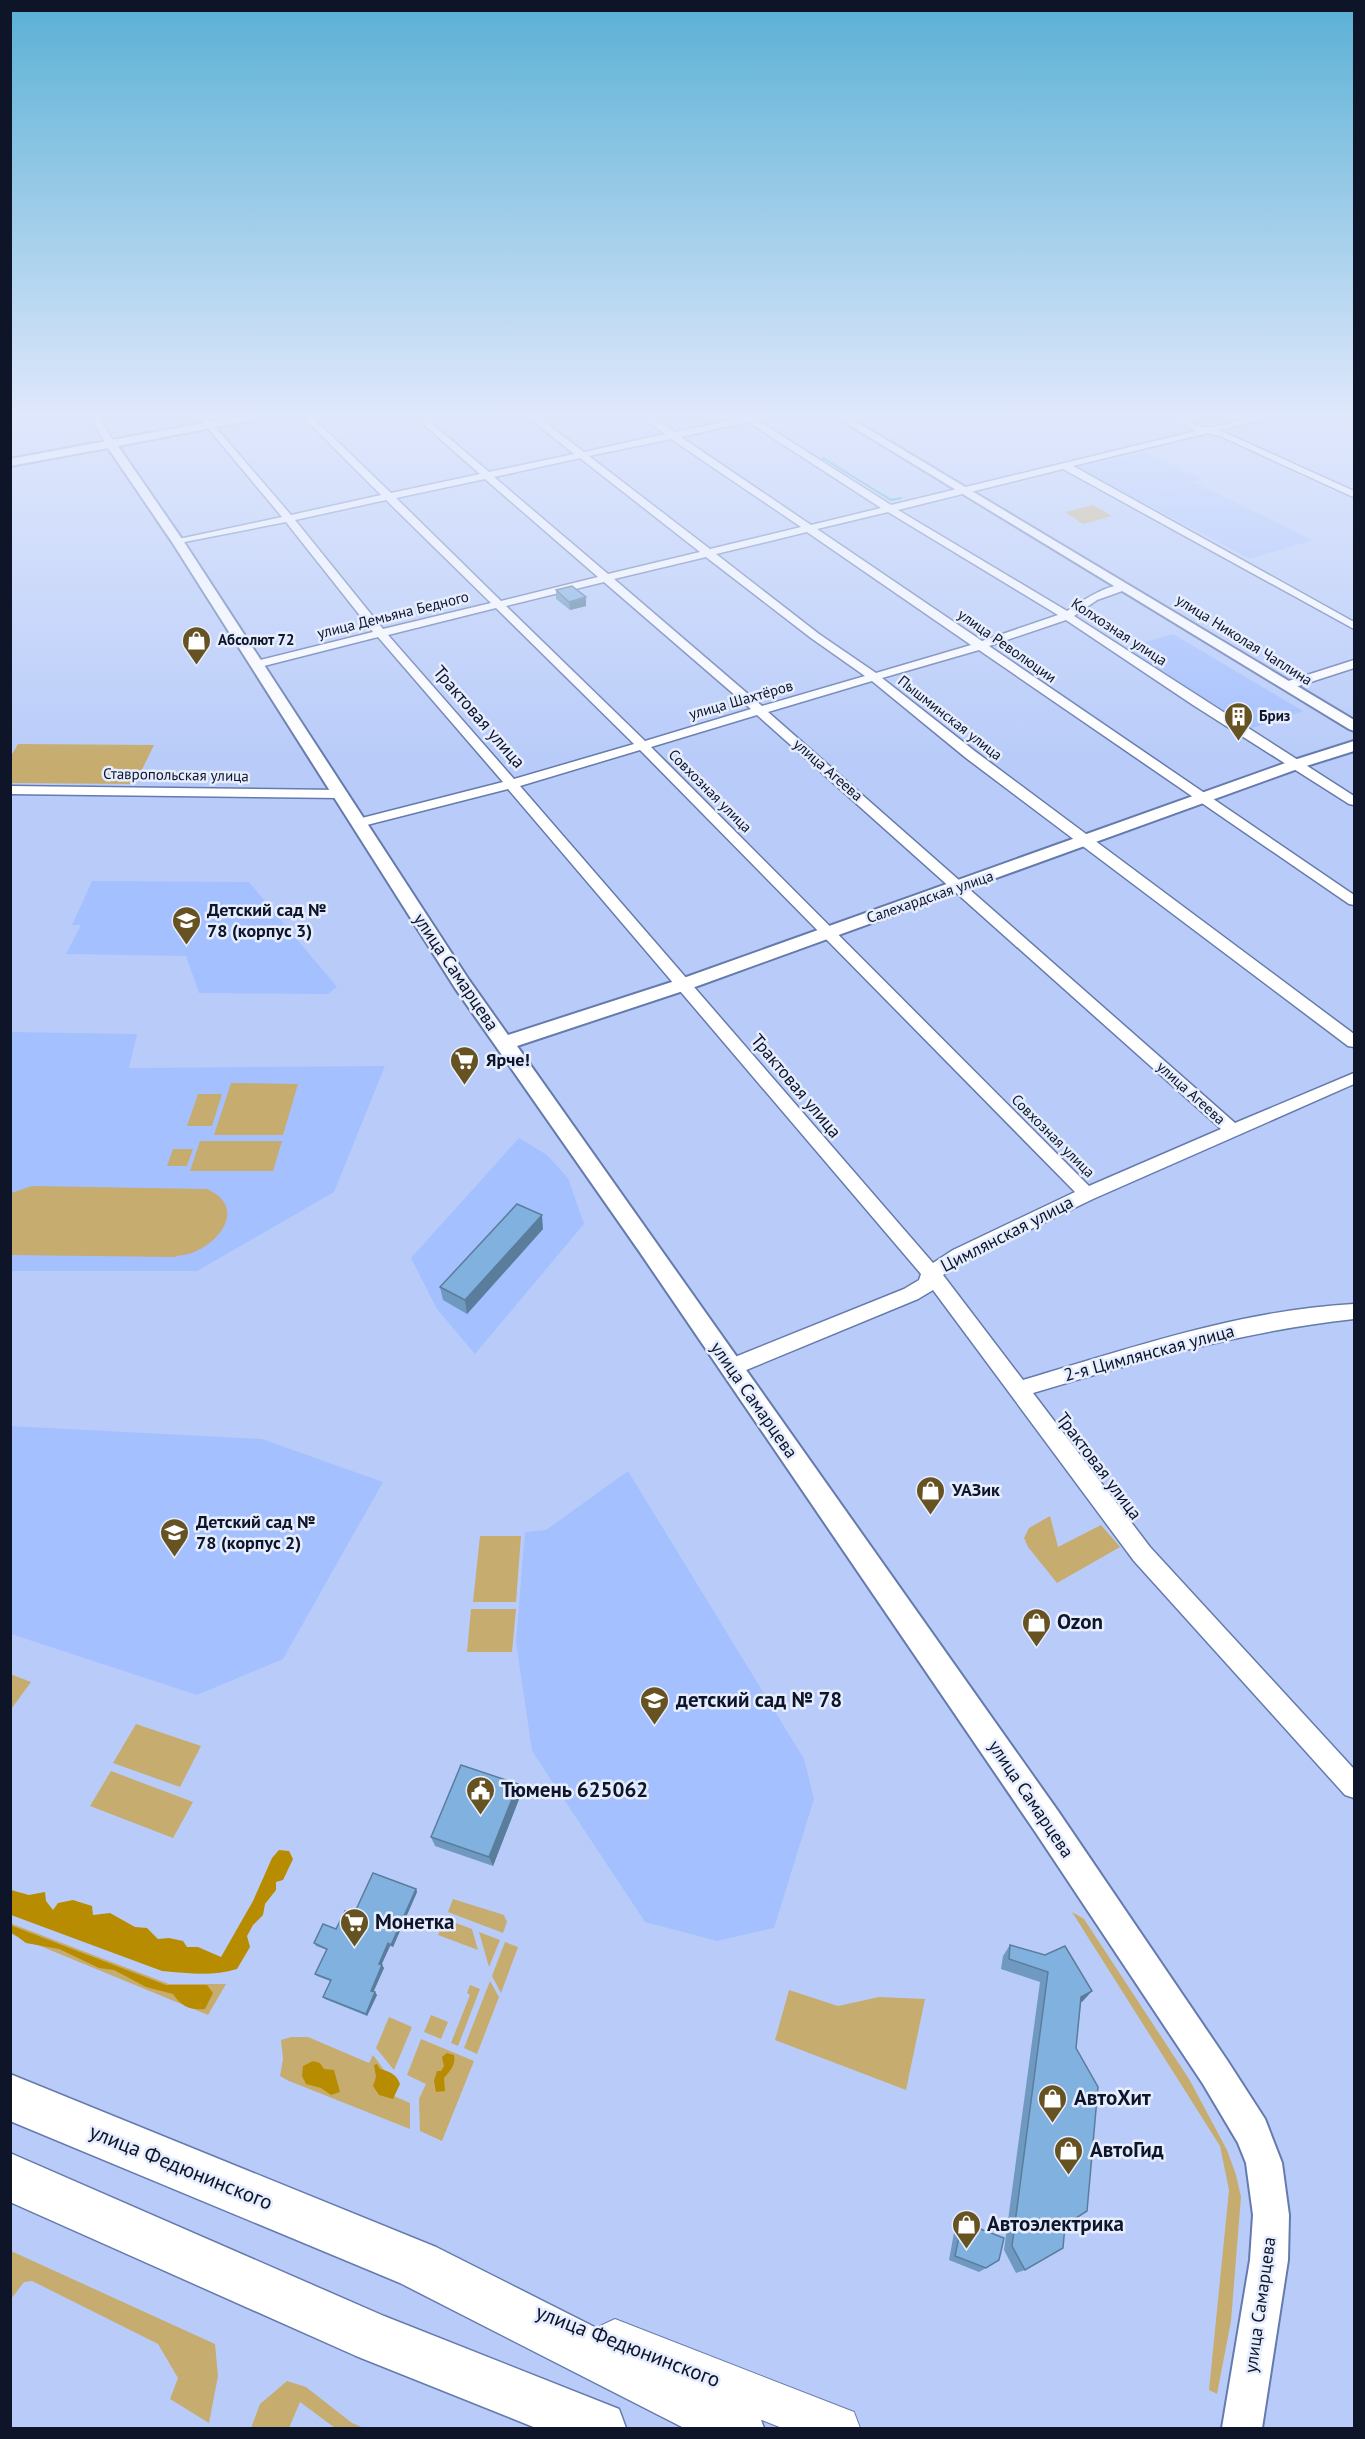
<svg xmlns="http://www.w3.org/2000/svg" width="1365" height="2439" viewBox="0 0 1365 2439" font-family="'PT Sans',sans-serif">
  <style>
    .built { fill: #a5c0fe }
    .green { fill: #c6ac6f }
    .forest { fill: #b88c00 }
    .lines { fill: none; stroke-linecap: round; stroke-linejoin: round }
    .stream { stroke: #23aab9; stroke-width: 2 }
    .minor-casing { stroke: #657aad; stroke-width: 3 }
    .tertiary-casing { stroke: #657aad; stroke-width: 4 }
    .secondary-casing { stroke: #657aad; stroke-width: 2 }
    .trunk-casing { stroke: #657aad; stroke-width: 3 }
    .minor { fill: #fff; fill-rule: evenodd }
    .tertiary { fill: #fff; fill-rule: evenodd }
    .secondary { fill: #fff; fill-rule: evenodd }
    .trunk { fill: #fff; fill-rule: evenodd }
    .wall { fill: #6f99c0 }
    .shaded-wall { fill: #5a7d9c }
    .building { fill: #81b2df; stroke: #5a7d9c; stroke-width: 1.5 }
    .labels { text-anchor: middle; stroke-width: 5; stroke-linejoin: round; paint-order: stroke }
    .far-street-label { font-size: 15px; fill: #0e1529; stroke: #e5edff }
    .far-poi-label { font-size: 15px; font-weight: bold; fill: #0e1529; stroke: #e5edff; text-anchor: start }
    .street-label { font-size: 18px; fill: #0e1529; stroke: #e5edff }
    .poi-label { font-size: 18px; font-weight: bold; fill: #0e1529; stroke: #e5edff; text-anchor: start }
    .near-poi-label { font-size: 21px; font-weight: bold; fill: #0e1529; stroke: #e5edff; text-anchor: start }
    .near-street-label { font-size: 21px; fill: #0e1529; stroke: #e5edff }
  </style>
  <rect width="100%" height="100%" fill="#b9ccf9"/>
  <path class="built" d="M1146,452L1203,480L1155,493L1196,483L1312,540L1250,559L1078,468Z
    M1173,634L1303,711L1252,728L1126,648Z
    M92,881L249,882L337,987L328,994L199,993L186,956L66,954L81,925H72Z
    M11,1032L137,1034L129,1068L385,1066L334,1192L197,1271H11Z
    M519,1138L547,1155L568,1178L584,1224L475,1354L437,1309L411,1258Z
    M10,1426L262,1439L383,1482L283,1659L197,1695L11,1634Z
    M628,1471L804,1759L814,1799L774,1928L717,1941L645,1922L532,1751L516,1642L525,1532L546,1530Z"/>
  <path class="green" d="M1093,505L1112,516L1083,524L1065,512Z
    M18,744L154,745L135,784L11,783V756Z
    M231,1083L298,1084L283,1135H214Z
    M198,1094H222L212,1126H187Z
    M200,1141H282L273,1171H190Z
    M173,1149H193L187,1166H167Z
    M32,1186L207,1189C246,1206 222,1242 192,1253C187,1255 180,1255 174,1257L11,1255V1193Z
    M1050,1516L1058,1547L1101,1525L1120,1547L1057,1583L1028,1547L1024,1538L1029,1528Z
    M480,1536H521L516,1602H473Z
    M471,1609H516L512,1652H467Z
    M10,1674L31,1682L12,1708H10Z
    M136,1724L201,1746L180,1787L113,1763Z
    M111,1771L193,1802L173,1838L90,1806Z
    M453,1899L504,1915L507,1922L503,1933L448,1912Z
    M1072,1912L1084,1919L1189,2079L1227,2150L1236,2175L1241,2197L1231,2321L1217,2394L1209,2390L1229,2190L1220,2146Z
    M445,1919L472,1929L478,1950L438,1935Z
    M10,1923L169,1984H226L208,2015L11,1934Z
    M479,1932L500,1940L489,1967Z
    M505,1942L518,1947L501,1993L492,1976Z
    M490,1981L499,1997L477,2054L464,2048Z
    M470,1985L480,1989L458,2046L451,2043L470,1995L467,1993Z
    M789,1990L838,2006L879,1997L925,1999L906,2090L775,2040Z
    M431,2015L448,2022L441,2039L424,2032Z
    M389,2017L412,2027L394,2070L376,2048Z
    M291,2037H308L369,2063L373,2055L390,2078L385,2092L410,2103V2129L289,2081L280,2076L283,2059L281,2040Z
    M421,2039L474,2061L442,2141L420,2131L419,2099L426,2084L407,2075Z
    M11,2251L215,2344L218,2376L209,2423L170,2399L178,2378L158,2344L32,2281L24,2282L11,2299Z
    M287,2381L306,2387L352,2423L364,2428H335L300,2402L289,2428H251L260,2404Z"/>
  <path class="forest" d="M279,1850L289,1851L293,1859L283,1880L276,1882V1890L265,1904L263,1915L253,1925L247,1936L250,1947L237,1969C211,1977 188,1973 162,1971L11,1915V1890L29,1895L45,1892L46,1901L53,1910L58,1903L73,1900L92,1906L93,1915L110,1913L135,1927L147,1928L158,1939L169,1938L183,1941L187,1947H198L221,1957L253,1901L272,1858Z
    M10,1925L166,1985H207L213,1993L205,2009C190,2010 182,2007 173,1994L146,1987L114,1970L99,1968L59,1949L26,1943L11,1932Z
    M447,2053L454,2055C456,2065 450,2071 444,2078L445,2091L436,2092L434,2081L437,2071H441L444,2066L442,2057Z
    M313,2061L320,2063L324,2069L334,2070L340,2092L331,2095L321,2088L306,2084L302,2076L303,2066Z
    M377,2064L380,2069C391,2072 396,2074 400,2084L393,2099L379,2095L373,2086L376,2077L374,2065Z"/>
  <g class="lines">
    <path class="stream" d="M823,458L891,500L901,498"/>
    <defs>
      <path id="minor" d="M89,415H97L115,443L113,445H107Z
        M197,415H205L291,515L381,495L301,415H310L391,493L480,474L413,415H422L489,472L574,454L526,415H535L584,452L665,434L639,415H648L675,432L742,418L739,415H749L891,505L1196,431L1165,415C1181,415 1195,429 1210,427C1232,425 1252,415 1275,415L1274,417L1219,430L1354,491V497L1351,496L1220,436L1208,433L1073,466L1354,622V629L1063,469L898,510L1067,611C1082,601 1109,582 1128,585V589L1097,600L1074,616L1354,796V805L1349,804L1193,705L1066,620L989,646L1354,895V905L1349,904L979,650L882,678L976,752L1354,1034V1047L1348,1046L966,758L872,681L768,712L1235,1123L1354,1073V1084L1093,1199L967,1260L943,1275L1023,1380C1131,1348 1241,1310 1354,1304V1319C1244,1331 1139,1361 1033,1393L1150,1547L1354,1769V1798L1345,1795L1134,1561L933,1290L918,1299L739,1373L732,1375L725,1373L722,1367L725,1361L904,1289L919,1280L921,1274L508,789L359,827L354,826L352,823L354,820L503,782L378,637L256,668L252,666V662L373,632L286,522L174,544V540L282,517ZM748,422L881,508L811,525L681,437ZM671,439L801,527L710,549L589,456ZM580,458L700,552L608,574L494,477ZM485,479L598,577L501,601L396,498ZM386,500L491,603L383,629L295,520ZM888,512L1058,615L982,641L817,529ZM807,532L971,645L876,673L819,634L716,554ZM706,557L811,638L865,676L762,706L614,579ZM604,582L751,709L645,741L506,606ZM496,608L634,744L514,779L388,635ZM757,715L1221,1129L1089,1186L651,747ZM640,750L644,754L1075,1192L953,1250L933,1263L520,786Z
        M1354,660V668L1286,690L1280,686L1282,683Z
        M10,786L341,790L348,794L341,798L10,794Z"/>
      <path id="tertiary" d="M246,415H268L262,418L118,446L184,542L469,980L508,1035L678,980L1291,761L1354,741V751L1303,767L692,988L517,1046L1058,1811L1227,2060L1265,2119L1282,2163L1289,2215L1288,2260L1262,2428H1222L1250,2260L1253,2215L1246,2163L1238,2143L1203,2084L1036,1833L639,1251L455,988L172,542L108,448L10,466V459Z
        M833,415H845L1354,720V731L1349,729Z"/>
      <path id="secondary" d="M615,2319L854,2412L860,2428H782L600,2356L593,2341L600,2326Z"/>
      <path id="trunk" d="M10,2074L436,2247L757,2409L764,2428H684L400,2283L10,2121Z
        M10,2153L384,2316L619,2409L626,2428H536L356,2356L10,2202Z"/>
    </defs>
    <use href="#minor" class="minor-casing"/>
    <use href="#tertiary" class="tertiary-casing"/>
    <use href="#secondary" class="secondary-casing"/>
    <use href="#trunk" class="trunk-casing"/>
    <use href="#minor" class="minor"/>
    <use href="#tertiary" class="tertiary"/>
    <use href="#secondary" class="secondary"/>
    <use href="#trunk" class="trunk"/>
  </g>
  <path class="wall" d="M556,590L586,606L570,610L556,599Z
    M543,1229L467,1314L443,1300L440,1287Z
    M518,1784L521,1794L493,1866L435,1846L431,1837Z
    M416,1889L417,1892L393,1947L390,1946L381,1965L384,1968L373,1992L377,1995L367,2016L325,1999L323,1997L330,1981L317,1976L315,1974L327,1950L316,1946L314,1943L336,1929Z
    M1010,1945L1045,1955L1083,2001L1081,2002L1076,2048L1065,2225L1025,2270L1016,2273L1004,2250L1040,1982L1001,1969L1003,1956Z
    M962,2222L986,2268L979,2272L949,2260L955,2227Z"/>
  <path class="shaded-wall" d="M586,597V606L570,610L569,602Z
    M542,1215L543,1229L467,1314L465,1300Z
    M518,1784L521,1794L493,1866L489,1857Z
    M416,1889L417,1892L393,1947L391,1945Z
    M388,1943L390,1946L381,1966L379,1964Z
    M382,1965L384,1968L373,1993L371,1991Z
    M1092,1991L1083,2001L1072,2006L1081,1997Z
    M375,1992L377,1995L367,2016L366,2014Z"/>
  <path class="building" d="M572,586L586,597L569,602L556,590Z
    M517,1204L542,1215L465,1300L440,1287Z
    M461,1765L518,1784L489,1857L431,1837Z
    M373,1873L416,1889L391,1945L388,1943L379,1964L382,1965L371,1991L375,1992L366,2014L323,1997L331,1980L315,1974L327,1949L314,1943L323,1924L336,1929L345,1911L354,1914Z
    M1010,1945L1045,1955L1065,1946L1092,1991L1081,1997L1076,2048L1098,2087L1087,2211L1065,2225L1063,2248L1025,2270L1012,2246L1048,1972L1009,1959Z
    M962,2222L1004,2238L999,2260L986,2268L955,2256Z"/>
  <linearGradient id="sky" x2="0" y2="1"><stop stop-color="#59b0d5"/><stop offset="0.55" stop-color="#e0e8fc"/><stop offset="1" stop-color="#e0e8fc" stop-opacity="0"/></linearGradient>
  <rect width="1365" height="756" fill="url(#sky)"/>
  <defs>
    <symbol id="shop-pin" viewBox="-11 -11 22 30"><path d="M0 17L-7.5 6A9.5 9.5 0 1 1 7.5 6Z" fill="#675322" stroke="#e5edff"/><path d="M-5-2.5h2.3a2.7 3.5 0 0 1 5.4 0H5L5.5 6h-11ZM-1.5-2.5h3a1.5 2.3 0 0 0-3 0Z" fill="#fff"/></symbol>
    <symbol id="building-pin" viewBox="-11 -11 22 30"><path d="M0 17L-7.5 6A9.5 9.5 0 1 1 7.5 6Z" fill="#675322" stroke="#e5edff"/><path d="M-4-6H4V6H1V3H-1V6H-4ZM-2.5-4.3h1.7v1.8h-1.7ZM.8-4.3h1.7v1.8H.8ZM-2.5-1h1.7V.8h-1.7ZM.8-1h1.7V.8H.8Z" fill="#fff"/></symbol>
    <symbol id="school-pin" viewBox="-11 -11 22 30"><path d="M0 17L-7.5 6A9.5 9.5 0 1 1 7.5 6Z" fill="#675322" stroke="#e5edff"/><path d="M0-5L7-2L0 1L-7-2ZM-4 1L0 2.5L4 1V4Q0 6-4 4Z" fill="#fff"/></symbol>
    <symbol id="supermarket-pin" viewBox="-11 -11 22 30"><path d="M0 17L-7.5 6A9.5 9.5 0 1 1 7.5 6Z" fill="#675322" stroke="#e5edff"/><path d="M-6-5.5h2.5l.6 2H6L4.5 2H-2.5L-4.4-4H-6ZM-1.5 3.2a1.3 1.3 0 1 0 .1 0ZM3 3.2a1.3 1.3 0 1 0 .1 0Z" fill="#fff"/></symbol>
    <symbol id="civic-pin" viewBox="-11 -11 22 30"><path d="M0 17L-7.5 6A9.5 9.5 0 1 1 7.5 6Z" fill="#675322" stroke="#e5edff"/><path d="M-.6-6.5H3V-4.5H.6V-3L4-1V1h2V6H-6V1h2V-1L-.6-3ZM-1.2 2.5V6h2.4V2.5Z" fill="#fff"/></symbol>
  </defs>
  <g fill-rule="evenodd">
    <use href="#shop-pin" x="180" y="624" width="33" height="45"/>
    <use href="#building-pin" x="1222" y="700" width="33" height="45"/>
    <use href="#school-pin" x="170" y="904" width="33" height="45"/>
    <use href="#supermarket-pin" x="448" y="1044" width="33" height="45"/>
    <use href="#shop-pin" x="914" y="1474" width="33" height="45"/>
    <use href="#school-pin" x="158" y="1516" width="33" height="45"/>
    <use href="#shop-pin" x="1020" y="1606" width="33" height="45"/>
    <use href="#school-pin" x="638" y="1684" width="33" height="45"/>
    <use href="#civic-pin" x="464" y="1774" width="33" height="45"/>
    <use href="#supermarket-pin" x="338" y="1906" width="33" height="45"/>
    <use href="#shop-pin" x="1036" y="2082" width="33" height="45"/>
    <use href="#shop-pin" x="1052" y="2134" width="33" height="45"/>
    <use href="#shop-pin" x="950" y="2208" width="33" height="45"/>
  </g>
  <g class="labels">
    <g class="far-street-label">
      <text transform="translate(393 615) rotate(-14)" y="5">улица Демьяна Бедного</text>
      <text transform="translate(1119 632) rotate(33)" y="5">Колхозная улица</text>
      <text transform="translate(1244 640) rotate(32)" y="5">улица Николая Чаплина</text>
      <text transform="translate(1007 646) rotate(35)" y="5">улица Революции</text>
      <text transform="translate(741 700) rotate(-16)" y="5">улица Шахтёров</text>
      <text transform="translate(950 718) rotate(38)" y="5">Пышминская улица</text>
      <text transform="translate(828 770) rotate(41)" y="5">улица Агеева</text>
      <text transform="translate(176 775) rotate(1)" y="5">Ставропольская улица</text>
      <text transform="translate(710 791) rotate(45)" y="5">Совхозная улица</text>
      <text transform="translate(930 897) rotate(-19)" y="5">Салехардская улица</text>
      <text transform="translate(1191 1093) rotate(42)" y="5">улица Агеева</text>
      <text transform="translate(1053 1136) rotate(45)" y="5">Совхозная улица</text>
    </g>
    <g class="far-poi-label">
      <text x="218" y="645">Абсолют 72</text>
      <text x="1259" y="721">Бриз</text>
    </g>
    <g class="street-label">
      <text transform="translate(479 717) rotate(49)" y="6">Трактовая улица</text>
      <text transform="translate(456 972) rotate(56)" y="6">улица Самарцева</text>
      <text transform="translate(796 1086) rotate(50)" y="6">Трактовая улица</text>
      <text transform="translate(1007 1234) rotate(-27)" y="6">Цимлянская улица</text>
      <text transform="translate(1149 1353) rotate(-15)" y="6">2-я Цимлянская улица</text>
      <text transform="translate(754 1400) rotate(55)" y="6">улица Самарцева</text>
      <text transform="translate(1099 1466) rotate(53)" y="6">Трактовая улица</text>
      <text transform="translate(1031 1799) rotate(56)" y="6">улица Самарцева</text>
      <text transform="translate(1260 2305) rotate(-82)" y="6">улица Самарцева</text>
    </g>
    <g class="poi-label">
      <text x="207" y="916">Детский сад №<tspan x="207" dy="21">78 (корпус 3)</tspan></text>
      <text x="486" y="1066">Ярче!</text>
      <text x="952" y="1496">УАЗик</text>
      <text x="196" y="1528">Детский сад №<tspan x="196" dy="21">78 (корпус 2)</tspan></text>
    </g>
    <g class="near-poi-label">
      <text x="1057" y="1629">Ozon</text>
      <text x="676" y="1707">детский сад № 78</text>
      <text x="501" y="1797">Тюмень 625062</text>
      <text x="375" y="1929">Монетка</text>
      <text x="1074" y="2105">АвтоХит</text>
      <text x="1090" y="2157">АвтоГид</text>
      <text x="987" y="2231">Автоэлектрика</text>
    </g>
    <g class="near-street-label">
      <text transform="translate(181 2167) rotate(22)" y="7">улица Федюнинского</text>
      <text transform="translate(628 2346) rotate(21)" y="7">улица Федюнинского</text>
    </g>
  </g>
  <rect width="1365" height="2439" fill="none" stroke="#0e1529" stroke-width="24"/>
</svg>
